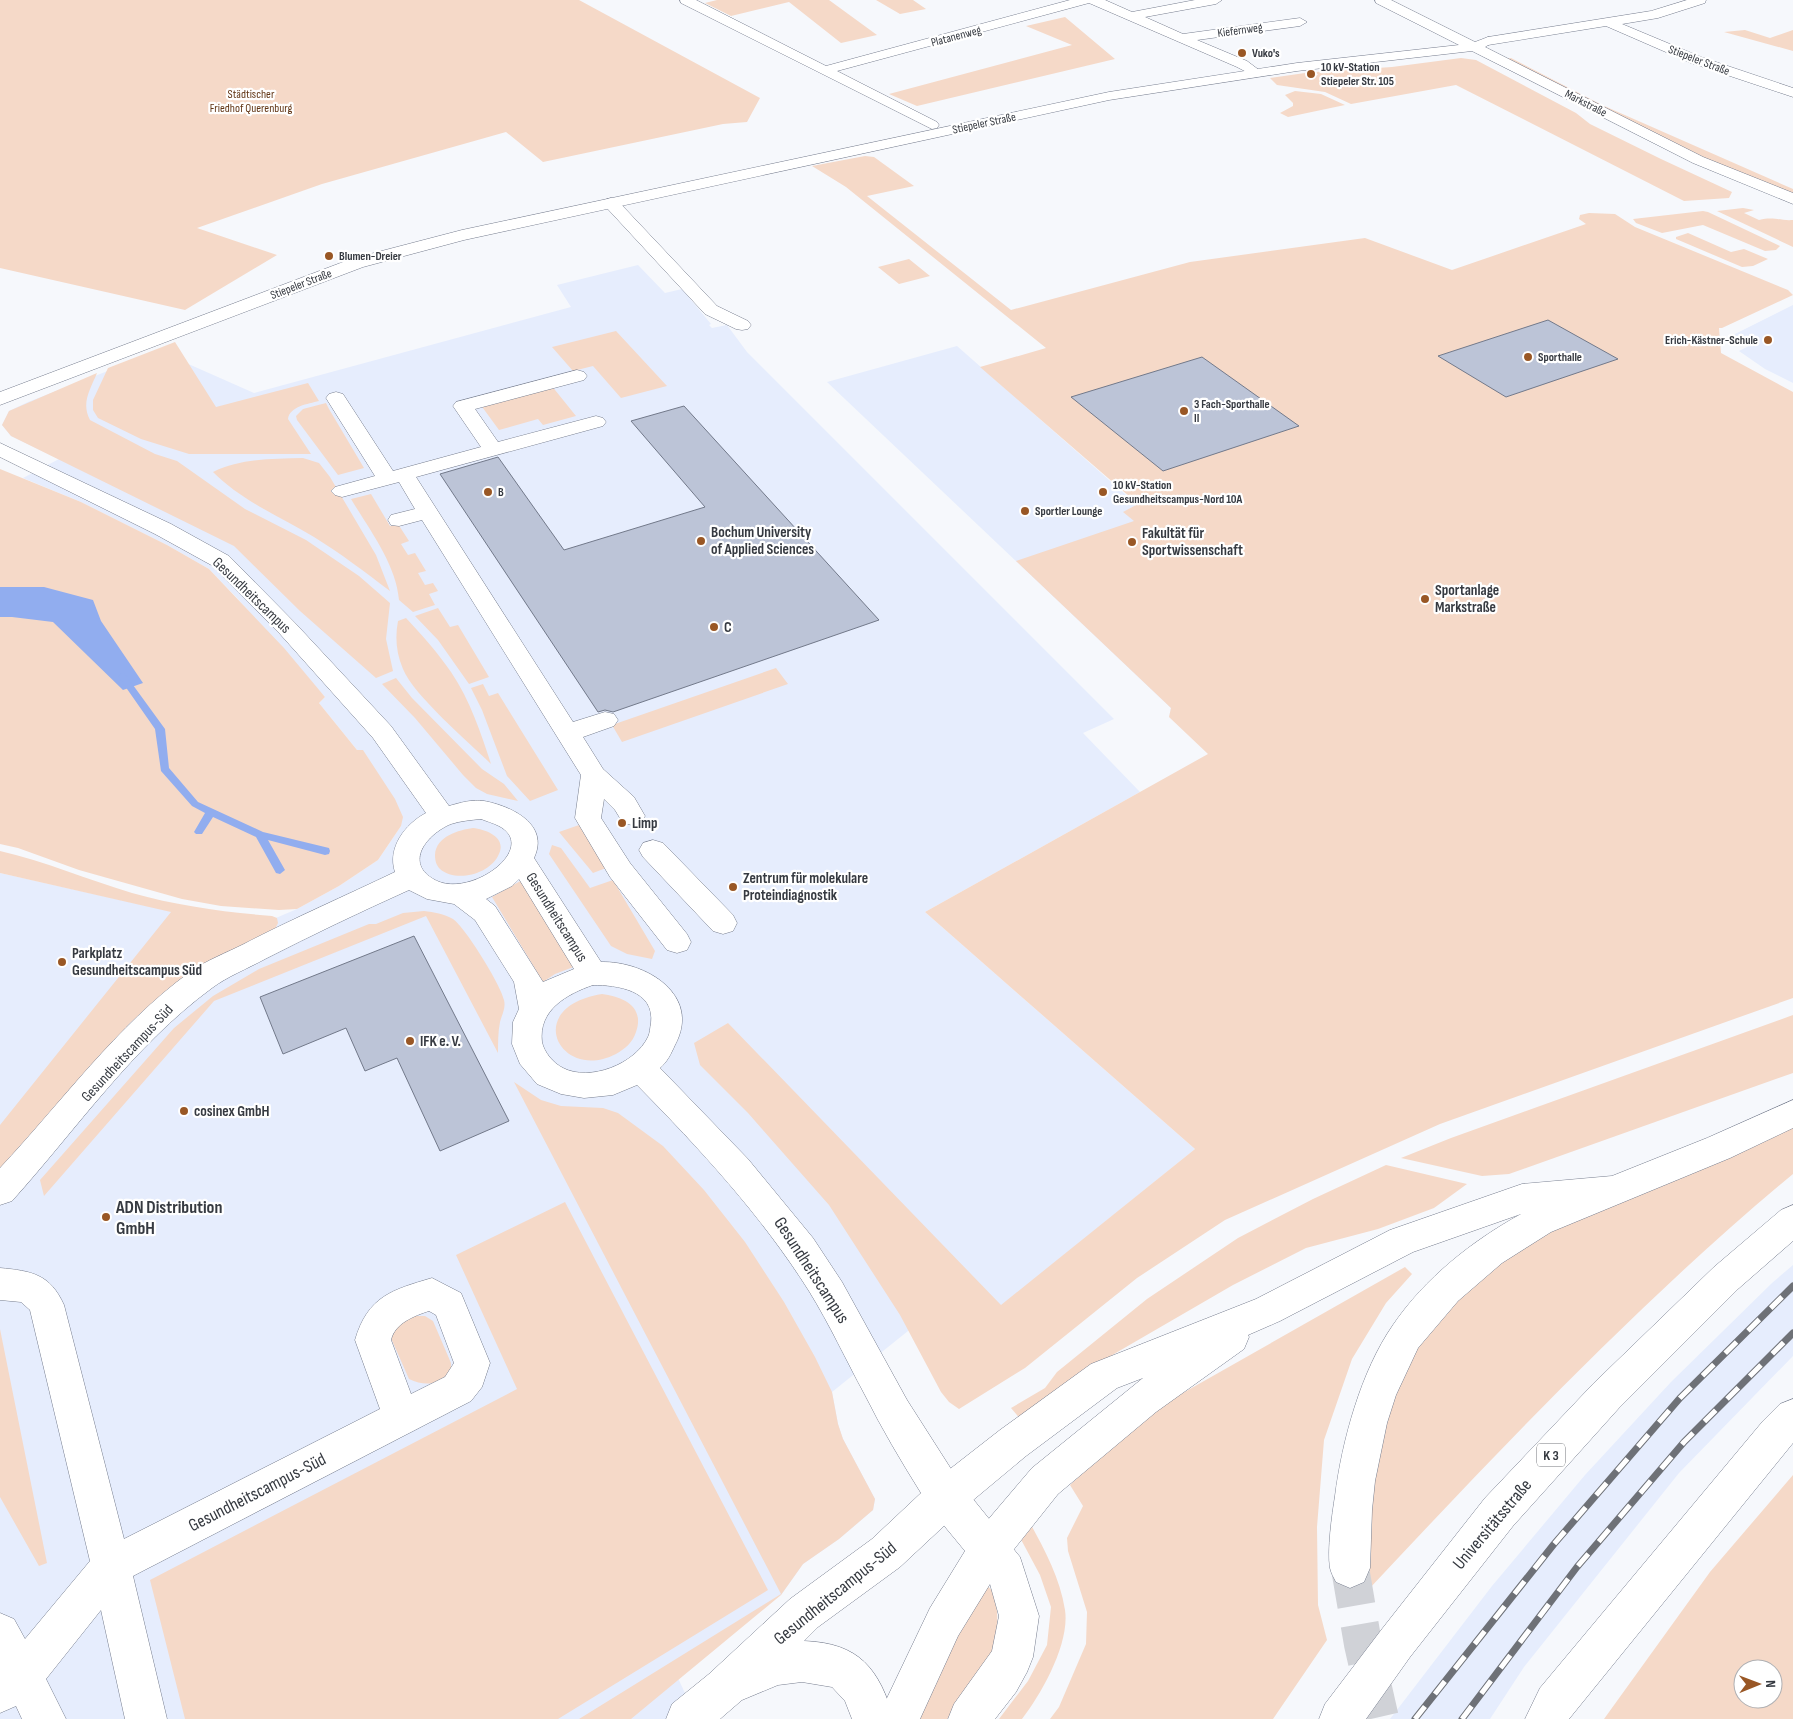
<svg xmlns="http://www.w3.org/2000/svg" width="1793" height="1719" viewBox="0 0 1793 1719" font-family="'Sofia Sans Condensed',sans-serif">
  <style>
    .built { fill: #e6edfd }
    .green { fill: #f5d9c8; fill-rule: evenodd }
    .water { fill: #91adef }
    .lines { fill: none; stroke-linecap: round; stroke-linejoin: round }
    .stream { fill: #91adef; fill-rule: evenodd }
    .building { fill: #bcc4d7; stroke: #72798a }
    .highway-tunnel { stroke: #d0d2d7; stroke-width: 38; stroke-dasharray: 38 19; stroke-linecap: butt }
    .street-casing { stroke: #767d8e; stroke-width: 1 }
    .secondary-casing { stroke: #767d8e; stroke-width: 1 }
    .highway-casing { stroke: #767d8e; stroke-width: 1 }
    .street { fill: #fff; fill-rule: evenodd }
    .secondary { fill: #fff; fill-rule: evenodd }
    .highway { fill: #fff; fill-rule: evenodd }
    .rail-casing { stroke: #6e7177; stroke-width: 7 }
    .rail { stroke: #fff; stroke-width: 5; stroke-dasharray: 16; stroke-linecap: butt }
    .poi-dot { fill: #995725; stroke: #fff; stroke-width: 2 }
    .labels { text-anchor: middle; stroke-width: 4.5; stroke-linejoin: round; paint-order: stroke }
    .far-street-label { font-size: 12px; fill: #363a41; stroke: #fff }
    .far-poi-label { font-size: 12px; font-weight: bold; fill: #363a41; stroke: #fff; text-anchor: start }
    .far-park-label { font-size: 12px; fill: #613514; stroke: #fff }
    .shield { fill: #fff; stroke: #72757a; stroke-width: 1 }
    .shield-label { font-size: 14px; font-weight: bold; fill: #363a41 }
    .poi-label { font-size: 15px; font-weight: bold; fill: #363a41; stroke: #fff; text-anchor: start }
    .street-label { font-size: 15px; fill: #363a41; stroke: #fff }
    .near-poi-label { font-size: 18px; font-weight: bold; fill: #363a41; stroke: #fff; text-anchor: start }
    .near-street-label { font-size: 18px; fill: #363a41; stroke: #fff }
  </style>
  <rect width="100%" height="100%" fill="#f6f8fc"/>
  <path class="built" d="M638,265L665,293L682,289L711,324L709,325L712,328L727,325L747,352L1114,719L1083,733L1140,792L925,912L1195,1149L1001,1306L974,1278L832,1392L838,1424L843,1439L875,1499L873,1510L839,1539L803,1564L781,1595L671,1663L697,1719H0V873L250,929L297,909L339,886L378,860L401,826L368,758L363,751L357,750L319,703L325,697L237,598L209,569L167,545L81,502L23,478L59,459L11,436L2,425L9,411L28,402L159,351L254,393L571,307L557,285Z
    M1793,305V383L1765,369L1739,351L1753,344L1733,335Z
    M957,346L1126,495L1174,474L1227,508L1169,717L1171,708L827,382Z
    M1793,1265V1356L1679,1473L1524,1667L1490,1719H1390L1492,1586L1585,1475L1671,1382L1772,1283Z"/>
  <path class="green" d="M0,0H579L760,98L747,122L723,124L543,162L506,132L322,184L197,228L277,255L185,310L0,268Z
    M717,0H829L877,35L841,43L789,2L731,16L705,3Z
    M876,0H913L926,9L900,14Z
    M1065,17L1115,59L917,106L889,94L1072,45L1026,26Z
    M1745,30L1770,38L1793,30V51L1724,32Z
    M1461,58L1476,60L1576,113L1590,124L1661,159L1732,192L1729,198L1684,201L1456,85L1351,104L1325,92L1277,85L1270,78L1305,73L1308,76L1318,75L1316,72L1392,67Z
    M1511,58L1602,105L1793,189V195L1709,160L1506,59Z
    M1295,91L1321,94L1345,105L1288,117L1280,113L1293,106V103L1285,95Z
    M865,156L874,157L914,186L867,196L1011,310L1190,262L1365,238L1452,270L1586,224L1579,219L1580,215L1589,213L1615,214L1635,227L1788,290L1793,295L1722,328H1719L1721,353L1793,392V998L1440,1124L1225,1220L1137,1278L1025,1368L959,1409L949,1402L941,1392L900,1315L829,1205L748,1113L700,1065L694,1043L728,1023L1001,1305L1195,1149L925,912L1208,754L1169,717L1171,708L1016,561L1134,521L1123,512L1138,504L980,367L1046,348L846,187L812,166Z
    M1743,208L1754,210L1744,213L1759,220C1774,216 1779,221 1793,220V247L1717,211Z
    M1703,211L1708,212L1780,246L1776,250L1765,251L1703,225L1662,233L1636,223L1633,219Z
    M1688,233L1731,252L1744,249L1768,259L1753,266L1742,267L1676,239V237Z
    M909,259L930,276L899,284L878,267Z
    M616,331L667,386L621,398L593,366L573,371L552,347Z
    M175,342L216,407L308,383L319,401C308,404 290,406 288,419L311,454H189L141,439L98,418L93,410V400L108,368Z
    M97,373C90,390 81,403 90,420L155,454L177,461L245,509L306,540L359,576L390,603L386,639L393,671L376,678L300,611L234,546L11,436L2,425L9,411Z
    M551,385L576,416L543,425L538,419L499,430L480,404Z
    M326,403L329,409L364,468L338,475L297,420L296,416L303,409Z
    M303,458L319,463L330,477L376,555L390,591C365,572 340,553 314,537C279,516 242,501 213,472C241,458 272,459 303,458Z
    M0,469L81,502L167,545L209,569L284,648L325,697L319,703L357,750H363L395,799L403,817L401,826L378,860L339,886L297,909L279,910L221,906L182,899L79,870L18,848L0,844Z
    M371,494L390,526L398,524L409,541L401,544L408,555L415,553L426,571L418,573L425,585L433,583L438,591L429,594L435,605L413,612L399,600C396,564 369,529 351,499Z
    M438,608L450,627L458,625L489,677L469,684L438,640L415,616Z
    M406,618C422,635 438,653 451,672C470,700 481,733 491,764C469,742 414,696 403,669C396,653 395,637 398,621Z
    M776,668L788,684L622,742L612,725Z
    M396,678L412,698L482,769L504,784L518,801L487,794L476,788L463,775L415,718L382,684Z
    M483,684L489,696L498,693L558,790L530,801L507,776L482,710L471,688Z
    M579,825L606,868L593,873L559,832Z
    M473,828C488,830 508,838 498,856C489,874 456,883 440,869C436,865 435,860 435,855C436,836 459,830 473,828Z
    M552,845L561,848L590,888L613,880L655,951L652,959L627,954L611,946L549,854Z
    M0,851C45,861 88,880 132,893C178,906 224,912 272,916L277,918L278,923L275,929L196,970L168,989L130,1023L97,1059L0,1169V1125L171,912L0,873Z
    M522,880L576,966L555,974L543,982L492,897Z
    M424,911C434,912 444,914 453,919C465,927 501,985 504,1000C506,1008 502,1014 500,1022C498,1032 498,1042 498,1053L426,916L214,1001L44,1196L40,1180L174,1028L213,996L259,969L369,924H376L403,913Z
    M602,994C623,997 645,1006 636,1032C633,1042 625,1049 616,1054C560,1083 521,1007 602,994Z
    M1793,1015V1073L1509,1174L1482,1176L1401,1158L1451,1138Z
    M514,1082L541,1100L561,1106L603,1108L618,1113L663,1146L704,1190L745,1242L784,1302L815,1357L832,1392L838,1424L843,1439L875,1499L873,1510L839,1539L803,1564L781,1595L631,1719H579L781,1594Z
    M1793,1126V1174C1641,1300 1504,1445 1369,1589L1365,1527L1390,1408L1412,1357L1443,1310L1488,1268L1568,1220Z
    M1386,1165L1467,1184L1434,1208L1378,1229L1306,1248L1233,1285L1114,1354L1022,1421L1011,1408L1045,1388L1057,1372L1147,1299L1238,1238L1313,1199Z
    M565,1202L768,1590L558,1719H185L150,1580L517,1389L456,1255Z
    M1405,1267L1412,1274L1386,1303L1352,1359L1324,1440L1317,1527L1318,1605L1327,1640L1273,1719H1050L1059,1707L1086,1644L1087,1612L1068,1551L1067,1538L1083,1506L1070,1485L1144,1415Z
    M410,1316H425L433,1321L451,1363V1370C440,1385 426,1387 409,1379L390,1336L394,1323Z
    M0,1329L47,1563L39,1566L0,1497Z
    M1793,1475V1719H1604L1710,1572ZM1743,1669H1773V1699H1743Z
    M1029,1521C1044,1549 1060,1577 1065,1610C1070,1643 1042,1693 1022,1719H999L1028,1681L1047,1645L1051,1607L1040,1575L1017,1532Z
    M986,1585L993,1591L997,1611L998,1641L960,1706L947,1719H915L955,1636Z"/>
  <path class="water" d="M0,587H44L93,600L101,621L143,683L123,690L53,622L12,617H0Z"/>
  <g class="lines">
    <path class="stream" d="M122,673L125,674L165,729L169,768L198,802L263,832L329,848L330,851L329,854L325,855L268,840L285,870L280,874L276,873L256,837L213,817L202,834H196L194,832L205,813L192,806L161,771L155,729L118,676Z"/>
  </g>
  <path class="building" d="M1548,320L1618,359L1506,397L1438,356Z
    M1202,357L1299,426L1163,471L1071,397Z
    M684,406L879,620L613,712L605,710L598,712L440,474L498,457L564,550L705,507L631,421Z
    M414,936L509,1121L440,1151L397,1058L365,1071L346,1028L283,1054L260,997Z"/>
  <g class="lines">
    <path class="highway-tunnel" d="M1350,1568L1363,1644L1380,1719"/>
    <defs>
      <path id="street" d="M680,0H696L826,66L1070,0H1105L1132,12L1195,0H1222L1216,4L1145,17L1183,34L1300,18L1307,22L1300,26L1197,40L1247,61L1263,73L1256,77L1237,67L1089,3L837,71L937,122L939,125L937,128L932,129L681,3Z
        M1687,0H1706L1705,3L1658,18L1622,24L1701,57L1793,88V97L1691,63L1606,26L1488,45L1481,41L1488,37L1651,11Z
        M611,198L617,200L717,306L748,321L751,325L748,329L742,330L736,329L705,314L605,206L603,203L605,200Z
        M577,370L584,372L587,376L584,380L475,409L498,442L596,416L603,418L606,422L603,426L416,477L573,722L605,712L614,714L618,720L614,726L583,737L603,769L634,797L645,816L641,823L632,825L623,823L615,810L604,799L601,818L630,863L687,934L691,942L687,950L677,953L667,950L610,877L575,818L581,775L422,520L399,526L391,525L388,520L391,515L415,509L399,482L342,497L335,495L331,491L335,487L375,476L326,398L329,394L336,392L343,394L393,471L481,447L453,406L456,402Z
        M0,443L171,524L229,556L296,624L391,726L449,806C459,803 473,799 484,801C511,806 550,824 534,858L601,962C646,961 702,995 675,1045C671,1054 667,1062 660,1068L748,1159L813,1238L842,1282L907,1400L960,1483L965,1497L960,1511L900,1567L818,1627L804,1641C860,1643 879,1669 894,1719H852L845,1701L832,1687L802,1682L778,1685L742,1700L720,1719H666L672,1704L709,1674L790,1599L872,1539L921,1493C901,1461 882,1429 865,1395C846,1360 830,1325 809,1291C761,1215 700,1149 637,1085L613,1095L584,1098L561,1094L537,1084L520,1064L512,1044L513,1022L519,1009L514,982L475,920L454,904L427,899L409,890C360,912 312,935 265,959C247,969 228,976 212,988C133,1046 76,1130 12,1201L0,1205V1168C62,1102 116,1026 190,972C207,960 226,953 244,944C294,918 345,896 395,872C387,848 405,824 426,813L373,738L280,634L213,566L155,534L0,457ZM481,819C486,821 493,823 499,826C540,848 470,899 435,880C403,863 427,834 451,824C460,821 471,820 481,819ZM519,879L574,969L543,982L495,906L486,899L512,886ZM593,985C617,985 655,990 651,1023C650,1028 650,1033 648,1037C635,1064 590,1082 563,1068C553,1063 544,1052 542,1042C538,1010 567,994 593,985Z
        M653,840L663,843L733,915L737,923L733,931L723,934L713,931L643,857L639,850L643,843Z
        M0,1268C32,1271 50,1274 64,1305L124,1539L380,1409L355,1340C368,1296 392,1290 432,1278L461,1293L490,1363L482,1387L471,1401L133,1576L167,1719H125L101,1610L46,1679L66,1719H22L16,1706L0,1713V1613L14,1619L25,1639L90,1561L30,1310L21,1302L0,1300ZM429,1311L436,1315L454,1363L445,1377L411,1394L391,1340C395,1323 414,1316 429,1311Z"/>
      <path id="secondary" d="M1375,0H1391L1475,42L1488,37L1493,38L1495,41L1485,47L1703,157L1793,193V204L1693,163L1472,51L1297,71L1109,100L464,240L363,267L0,405V392L351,259L462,230L1109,92L1297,63L1459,45L1376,3Z
        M946,1478L960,1483L1020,1557L1039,1616L1033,1657L1027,1672L1016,1692L995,1719H948L954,1704L992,1651L999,1616L990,1584L958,1636L920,1719H877L930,1608L965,1551L932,1511L927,1497L932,1483Z"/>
      <path id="highway" d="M1793,1100V1128L1730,1158L1551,1232L1502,1263L1458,1301L1418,1348L1396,1395L1387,1423L1375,1481L1372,1510L1370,1568L1364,1582L1350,1588L1336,1582C1334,1578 1331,1573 1330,1568C1327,1550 1332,1515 1335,1496C1342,1441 1361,1371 1393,1325C1425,1278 1472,1241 1521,1214L1413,1252L1280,1321L1248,1335L1249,1337L1244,1349L1156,1412L1058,1494L1003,1563L989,1569L975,1563L969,1549L975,1535L1032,1468L1143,1378L1117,1388L1026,1456L960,1511L946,1516L932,1511L927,1497L932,1483L1000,1430L1091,1364L1256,1299L1390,1230L1522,1184L1612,1176L1707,1138Z
        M1793,1205V1241L1738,1289L1619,1408L1513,1526L1410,1657L1366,1719H1319L1325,1704L1382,1629L1485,1498L1593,1384L1714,1267L1781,1210Z
        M1793,1399V1443L1569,1719H1525L1540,1688L1763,1421L1780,1404Z"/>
    </defs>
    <use href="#street" class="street-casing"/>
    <use href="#secondary" class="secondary-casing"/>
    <use href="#highway" class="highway-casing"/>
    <use href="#street" class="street"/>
    <use href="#secondary" class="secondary"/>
    <use href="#highway" class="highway"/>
    <defs>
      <path id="rail" d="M1415,1719L1554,1544L1680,1398L1793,1286
        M1462,1719L1577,1567L1684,1442L1793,1333"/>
    </defs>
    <use href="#rail" class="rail-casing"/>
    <use href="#rail" class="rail"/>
  </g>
  <g class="poi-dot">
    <circle cx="1242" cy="53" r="5"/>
    <circle cx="1311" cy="74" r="5"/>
    <circle cx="329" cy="256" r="5"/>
    <circle cx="1768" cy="340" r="5"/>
    <circle cx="1528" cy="357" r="5"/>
    <circle cx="1184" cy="411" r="5"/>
    <circle cx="488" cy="492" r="5"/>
    <circle cx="1103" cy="492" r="5"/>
    <circle cx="1025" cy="511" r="5"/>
    <circle cx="701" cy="541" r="5"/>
    <circle cx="1132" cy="542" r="5"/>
    <circle cx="1425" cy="599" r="5"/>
    <circle cx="714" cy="627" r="5"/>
    <circle cx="622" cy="823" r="5"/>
    <circle cx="733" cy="887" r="5"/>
    <circle cx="62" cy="962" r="5"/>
    <circle cx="410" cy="1041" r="5"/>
    <circle cx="184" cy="1111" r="5"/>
    <circle cx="106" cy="1217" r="5"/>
  </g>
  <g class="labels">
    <g class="far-street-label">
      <text transform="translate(1240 30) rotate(-8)" y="4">Kiefernweg</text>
      <text transform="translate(956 36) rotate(-15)" y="4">Platanenweg</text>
      <text transform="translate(1699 60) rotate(21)" y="4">Stiepeler Straße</text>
      <text transform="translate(1586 103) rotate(27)" y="4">Markstraße</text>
      <text transform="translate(984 123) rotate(-12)" y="4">Stiepeler Straße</text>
      <text transform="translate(301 284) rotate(-21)" y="4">Stiepeler Straße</text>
    </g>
    <g class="far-poi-label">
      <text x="1252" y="57">Vuko's</text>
      <text x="1321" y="71">10 kV-Station<tspan x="1321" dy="14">Stiepeler Str. 105</tspan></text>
      <text x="339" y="260">Blumen-Dreier</text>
      <text x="1758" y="344" text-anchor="end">Erich-Kästner-Schule</text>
      <text x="1538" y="361">Sporthalle</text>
      <text x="1194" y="408">3 Fach-Sporthalle<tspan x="1194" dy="14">II</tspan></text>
      <text x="1113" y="489">10 kV-Station<tspan x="1113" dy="14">Gesundheitscampus-Nord 10A</tspan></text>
      <text x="498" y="496">B</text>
      <text x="1035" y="515">Sportler Lounge</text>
    </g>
    <g class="far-park-label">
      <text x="251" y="98">Städtischer<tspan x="251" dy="14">Friedhof Querenburg</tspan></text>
    </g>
    <rect class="shield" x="1537" y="1443.5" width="28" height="23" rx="4"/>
    <g class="shield-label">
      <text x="1551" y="1460">K 3</text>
    </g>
    <g class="poi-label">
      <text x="711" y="537">Bochum University<tspan x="711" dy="17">of Applied Sciences</tspan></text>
      <text x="1142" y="538">Fakultät für<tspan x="1142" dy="17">Sportwissenschaft</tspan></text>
      <text x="1435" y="595">Sportanlage<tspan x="1435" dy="17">Markstraße</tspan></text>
      <text x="724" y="632">C</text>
      <text x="632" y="828">Limp</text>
      <text x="743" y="883">Zentrum für molekulare<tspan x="743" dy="17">Proteindiagnostik</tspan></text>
      <text x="72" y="958">Parkplatz<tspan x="72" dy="17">Gesundheitscampus Süd</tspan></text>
      <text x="420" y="1046">IFK e. V.</text>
      <text x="194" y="1116">cosinex GmbH</text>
    </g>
    <g class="street-label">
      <text transform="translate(252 595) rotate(44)" y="5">Gesundheitscampus</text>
      <text transform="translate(557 917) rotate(58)" y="5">Gesundheitscampus</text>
      <text transform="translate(127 1053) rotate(-47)" y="5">Gesundheitscampus-Süd</text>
    </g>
    <g class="near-poi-label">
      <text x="116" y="1213">ADN Distribution<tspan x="116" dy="21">GmbH</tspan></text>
    </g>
    <g class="near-street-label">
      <text transform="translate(812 1270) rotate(57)" y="6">Gesundheitscampus</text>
      <text transform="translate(257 1492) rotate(-27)" y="6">Gesundheitscampus-Süd</text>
      <text transform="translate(1492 1524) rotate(-50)" y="6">Universitätsstraße</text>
      <text transform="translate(835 1593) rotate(-39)" y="6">Gesundheitscampus-Süd</text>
    </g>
  </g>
  <g transform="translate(1758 1684) rotate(89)"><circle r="24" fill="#ffffff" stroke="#afb0b3"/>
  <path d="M0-4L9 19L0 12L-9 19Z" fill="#995725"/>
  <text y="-8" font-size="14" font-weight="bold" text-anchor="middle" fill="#363a41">N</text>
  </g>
</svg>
